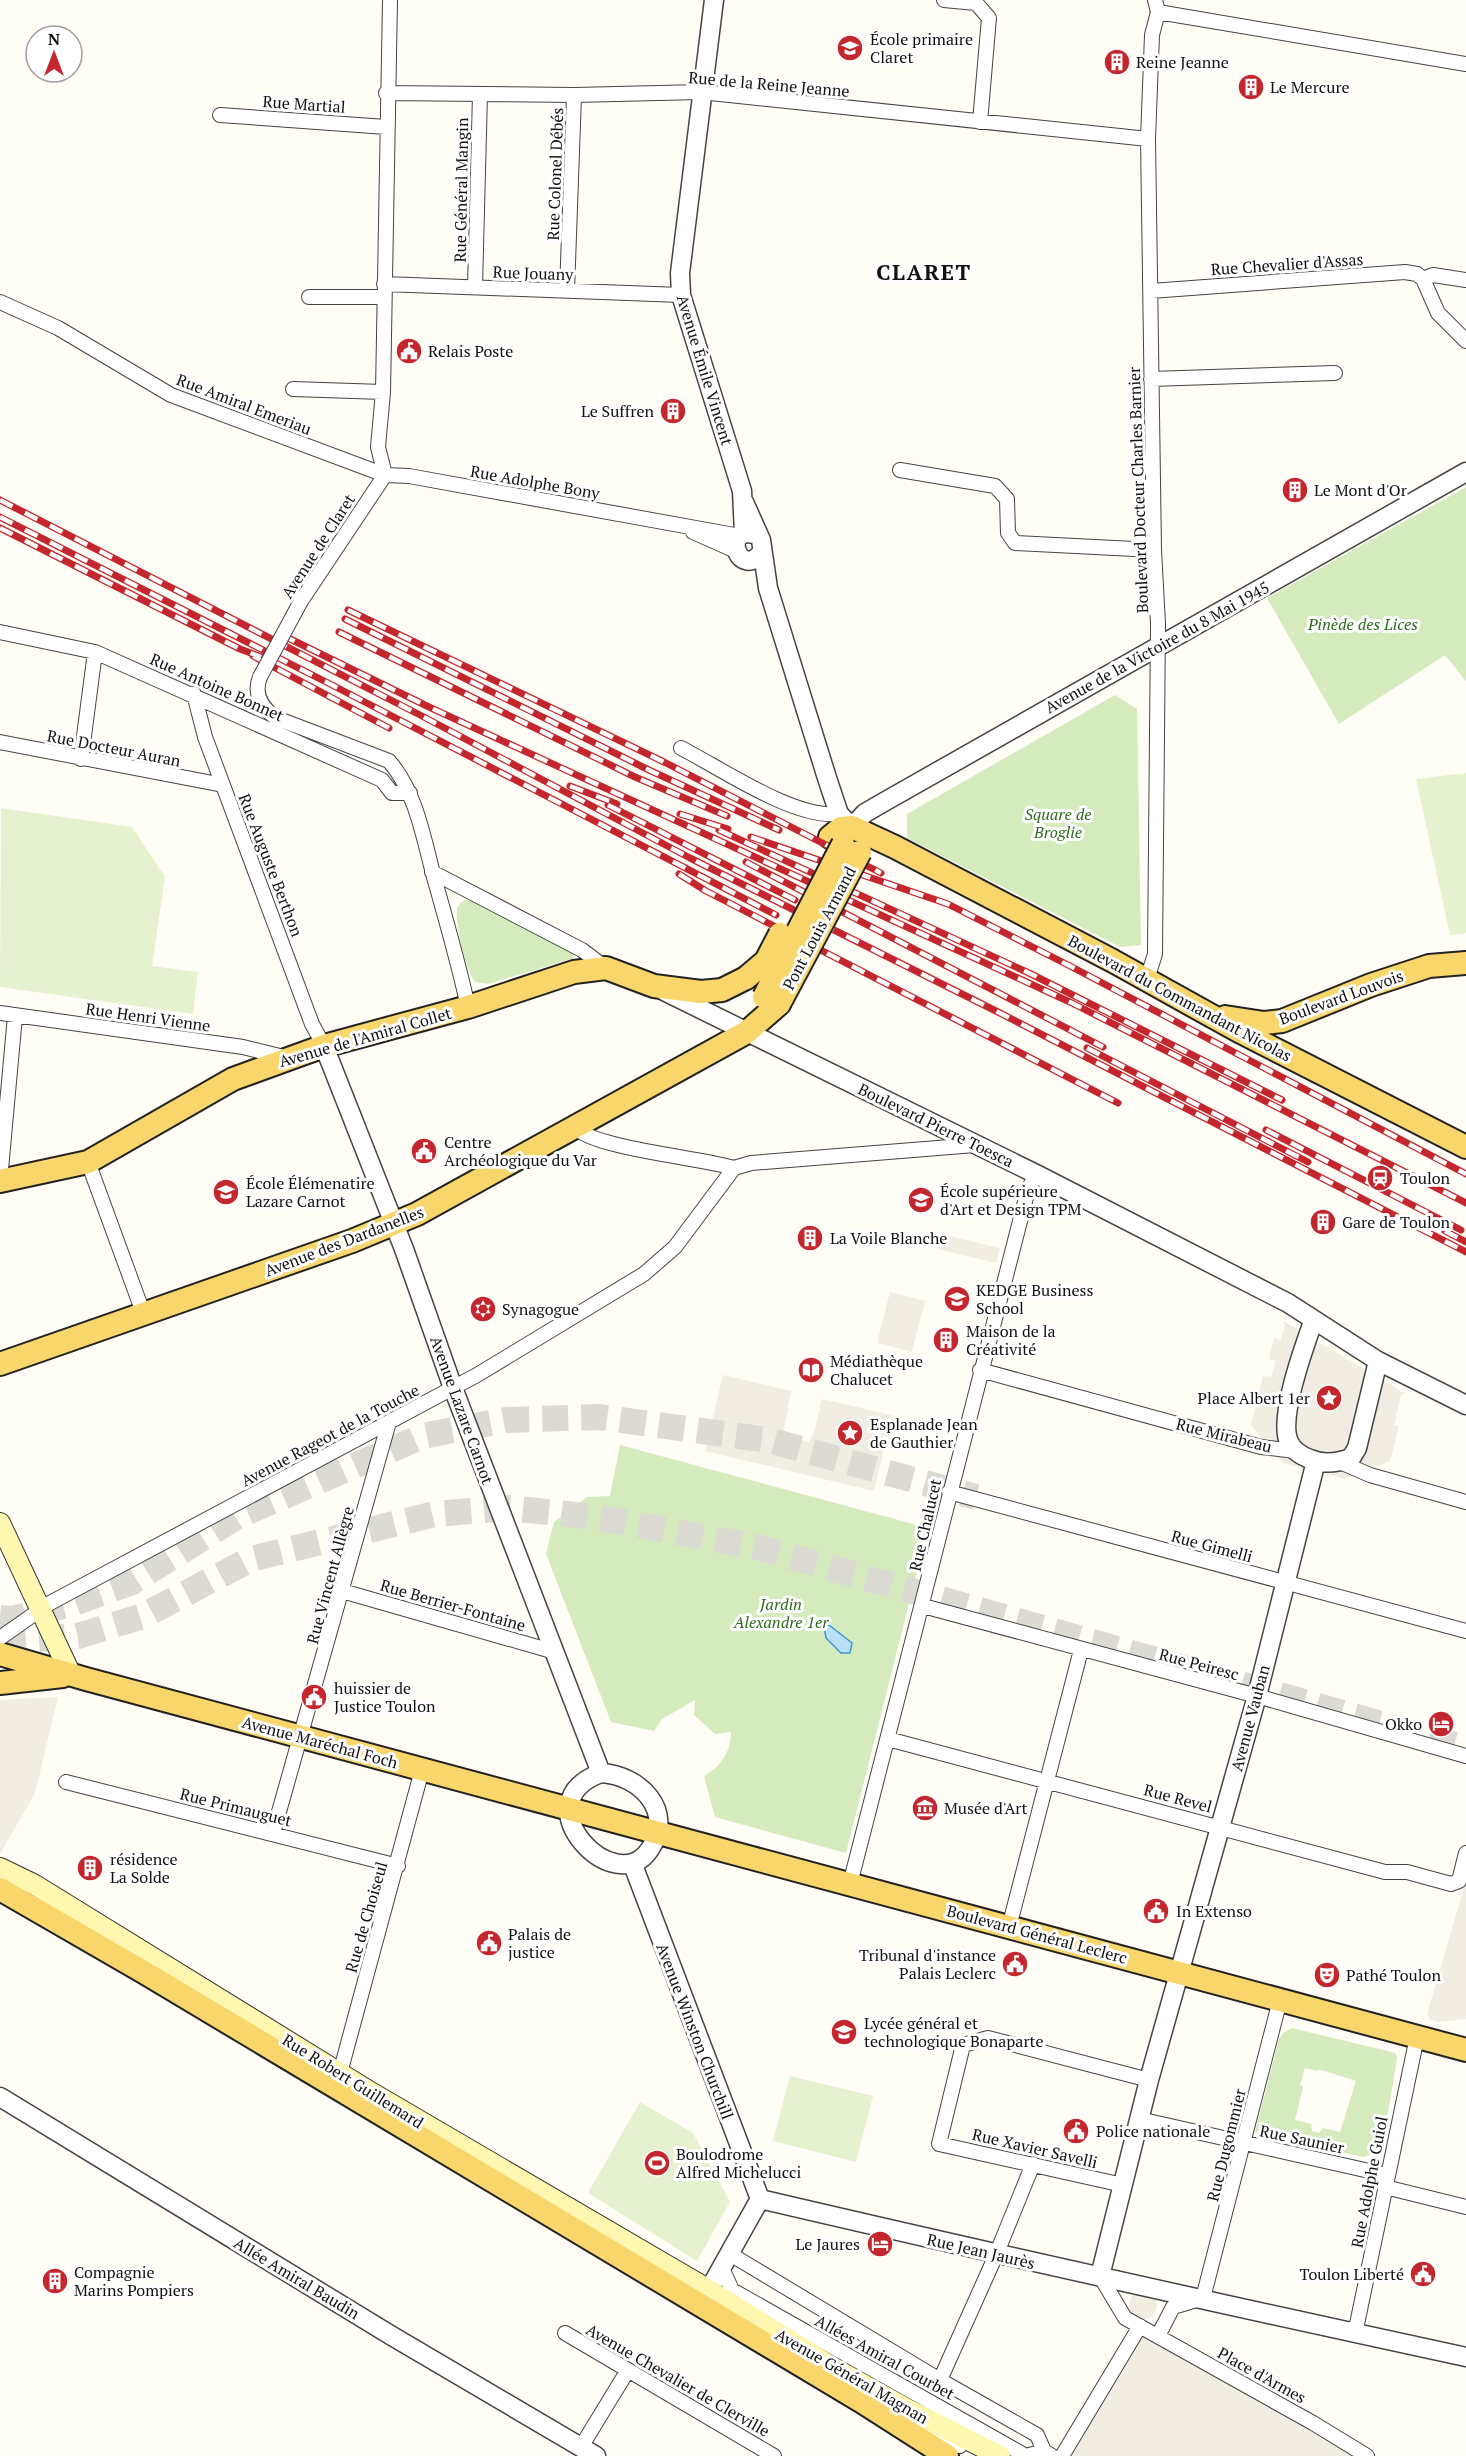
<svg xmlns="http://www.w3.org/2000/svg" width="1466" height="2456" viewBox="0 0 1466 2456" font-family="'PT Serif',serif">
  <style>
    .green { fill: #d5ebbd; fill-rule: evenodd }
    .pitch { fill: #e6f2cf }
    .plaza { fill: #f1ede2 }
    .water { fill: #b9e0f7; stroke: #3f96cf; stroke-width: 1.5 }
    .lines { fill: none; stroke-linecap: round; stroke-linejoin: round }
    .motorway-tunnel { stroke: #dbdad3; stroke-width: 26; stroke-dasharray: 26 13; stroke-linecap: butt }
    .minor-casing { stroke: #444; stroke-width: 16 }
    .tertiary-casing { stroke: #444; stroke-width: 21 }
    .secondary-casing { stroke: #333; stroke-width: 22 }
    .primary-casing { stroke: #222; stroke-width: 26 }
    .minor { stroke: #fff; stroke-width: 14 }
    .tertiary { stroke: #fff; stroke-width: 18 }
    .secondary { stroke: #fff6b0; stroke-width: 20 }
    .primary { stroke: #f9d66b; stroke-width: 22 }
    .rail-casing { stroke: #c4262e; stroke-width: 7 }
    .rail { stroke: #fff; stroke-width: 4.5; stroke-dasharray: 14; stroke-linecap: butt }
    .minor-bridge-casing { stroke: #444; stroke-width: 16; stroke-linecap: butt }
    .primary-bridge-casing { stroke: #222; stroke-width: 26; stroke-linecap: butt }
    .minor-bridge { stroke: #fff; stroke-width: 14 }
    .primary-bridge { stroke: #f9d66b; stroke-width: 22 }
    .labels { text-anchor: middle; stroke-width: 6; stroke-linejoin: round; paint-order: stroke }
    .poi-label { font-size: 16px; fill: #111; stroke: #fff; text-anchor: start }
    .street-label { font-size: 16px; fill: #111; stroke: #fff }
    .park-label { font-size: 16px; font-style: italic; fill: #2f6b1f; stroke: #fff }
    .district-label { font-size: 22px; font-weight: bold; letter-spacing: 1.5px; fill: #111; stroke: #fff }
  </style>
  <rect width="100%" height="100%" fill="#fffdf5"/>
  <path class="green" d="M1466,487V681L1445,655L1339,724L1267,598Z
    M1115,695L1137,709L1141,945L1120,947L907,838V814Z
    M464,900L471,901L557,945L560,942L572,950L574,958L488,984L475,982C465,968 455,924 457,907Z
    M620,1445L928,1528L846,1853L715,1817L704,1776C721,1766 731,1752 731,1732L715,1734L694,1715L695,1700L662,1719L654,1731L611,1722L546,1554L554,1522L587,1497L610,1496Z
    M1292,2028L1395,2053L1397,2057C1393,2084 1387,2132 1373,2154L1363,2157L1255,2132L1279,2039L1284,2032ZM1305,2068L1318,2071L1319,2069L1356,2081L1340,2132L1323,2128L1319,2133L1312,2131L1311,2124L1295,2120L1303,2087L1300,2085Z"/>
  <path class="pitch" d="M1466,773V933L1450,935L1416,779Z
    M1,808L132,827L165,877L152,966L198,972L193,1014L0,987Z
    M790,2076L873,2096L856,2162L773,2141Z
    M640,2102L693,2133L730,2202L697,2261L588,2193Z"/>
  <path class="plaza" d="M942,1234L1000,1248L996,1263L938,1249Z
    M890,1292L925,1301L912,1352L877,1343Z
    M1283,1321L1405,1393L1401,1395L1394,1425L1399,1426L1390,1461L1345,1479L1283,1463L1251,1425L1263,1376L1271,1377L1276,1361L1269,1359L1274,1338L1281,1340L1285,1325Z
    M723,1375L791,1391L783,1435L809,1442L814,1432L822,1399L892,1415L874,1491L705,1451Z
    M58,1697L35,1793L0,1854V1700Z
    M1466,1881V2019L1439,2022L1431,2020L1427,2014Z
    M1129 2305a14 14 0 1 1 28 0a14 14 0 1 1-28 0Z
    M1140,2326L1367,2456H1062Z"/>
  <path class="water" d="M829,1625L852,1643L850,1653H841L826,1638L824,1627Z"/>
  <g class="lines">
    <path class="motorway-tunnel" d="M0,1618L12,1619L71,1604L132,1582L236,1517L423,1436L506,1420L599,1417L768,1440L976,1497
      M0,1642L78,1636L143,1616L251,1559L435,1514L509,1508L595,1517L757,1547L1466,1748"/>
    <defs>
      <path id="minor" d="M944,0L976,3L989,18L980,122
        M1158,12L1466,64
        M386,93L574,95L701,92L1148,139
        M220,115L386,127
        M1423,279L1438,313L1466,341
        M1423,279L1433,275L1466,280
        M384,284L681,295
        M475,287L480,94
        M567,291L574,95
        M1151,291L1405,272L1417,274L1423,279
        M309,297H383
        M0,302L58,328L171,395L385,475L409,476L740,536
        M1151,379L1335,373
        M293,389L383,392
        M900,470L995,486L1007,499L1008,533L1015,543L1154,550
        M385,475L378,447L383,392L390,0
        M693,532L736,551
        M301,601L385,475
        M0,632L95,652L382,780L392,793H410
        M260,677C253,694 262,708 276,718L389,761C417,793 424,841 435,881C447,923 459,965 468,1007
        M194,694L205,737L312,1024L324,1046
        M0,742L223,785
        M681,748C722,769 794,819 839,814
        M81,759L95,652
        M432,872L582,950L606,968
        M1147,979L1155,954L1158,624L1154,550L1148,139L1152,35L1158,12L1155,0
        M0,1013L243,1047L288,1058
        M575,1127C592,1148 702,1158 734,1168
        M88,1162L144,1315
        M0,1180L15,1016
        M980,1370L1261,1447L1295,1451
        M1340,1462L1370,1475L1466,1502
        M949,1492L1466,1631
        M342,1591L555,1652
        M923,1606L1257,1696L1466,1756
        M0,1638L50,1603L477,1375L644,1274L675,1247L734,1168L751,1163L975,1145
        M888,1739L1385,1872H1407L1451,1884L1459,1881L1466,1853
        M66,1782L398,1866
        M273,1833L389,1422
        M850,1884L1028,1190L1036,1174
        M1009,1927L1081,1650
        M342,2080L340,2073L422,1770
        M1139,2119L1387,2175
        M1123,2185L939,2144L963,2045L988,2038L1149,2080
        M1385,2187L1466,2207
        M730,2254L940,2380L1037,2435L1044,2451L1052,2456
        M722,2268L732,2290L1026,2456L1044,2451
        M1100,2276L1125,2318L1313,2423L1367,2456
        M1351,2332L1357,2324L1417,2037
        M565,2333L774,2456
        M1158,2336L1173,2307L1203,2298L1280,2000
        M940,2380L996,2255L1033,2164
        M918,2427L960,2446
        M581,2447L628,2370
        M1062,2456L1140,2326"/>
      <path id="tertiary" d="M714,0L680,273L681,295L742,491L744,534
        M744,502L761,540L768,588L827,778L839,814L852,827L865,813L884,802L1466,472
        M754,534C720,527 740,581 762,552
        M664,991L1036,1174L1288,1303L1378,1361L1466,1405
        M324,1046L404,1249L453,1388L601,1773
        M1313,1322C1304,1347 1278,1418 1289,1442C1293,1451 1302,1456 1310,1459C1324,1465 1337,1463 1351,1458L1357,1448L1378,1361
        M601,1773C640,1775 675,1811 650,1849C617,1902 519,1803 601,1773Z
        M633,1865L760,2199L709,2290
        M0,2097L392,2336L596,2456
        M760,2199C995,2254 1230,2306 1466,2357
        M1100,2276L1149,2080L1257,1696L1316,1461"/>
      <path id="secondary" d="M0,1523L71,1675
        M0,1868L35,1885L372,2093L709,2290L834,2368L909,2410L1000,2456"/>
      <path id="primary" d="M830,837L841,828L852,827L895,847L1113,961L1237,1030L1466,1147
        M1225,1017L1264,1023L1282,1021L1371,985L1429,966L1466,963
        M0,1181L88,1162L233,1079L324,1046L468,1007L574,972L606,968L654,986L701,992L722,990L746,978
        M0,1364L352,1241L417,1214L747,1032L779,1004
        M0,1654L86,1679L1466,2050
        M0,1683L63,1676
        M0,1889L142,1971L861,2401L947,2456"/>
    </defs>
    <use href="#minor" class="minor-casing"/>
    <use href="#tertiary" class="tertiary-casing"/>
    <use href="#secondary" class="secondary-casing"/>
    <use href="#primary" class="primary-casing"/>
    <use href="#minor" class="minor"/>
    <use href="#tertiary" class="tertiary"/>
    <use href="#secondary" class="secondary"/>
    <use href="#primary" class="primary"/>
    <defs>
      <path id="rail" d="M0,500L422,716L690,858L998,1012L1466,1252
        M0,517L332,685L776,915
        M0,528L240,649L261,657
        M348,610L664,762L881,873
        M345,619L649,770L779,830
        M339,632L635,777L727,816
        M282,635L429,707L1072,1003L1466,1203
        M253,656L389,728
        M570,786L617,804
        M608,805L795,900
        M680,814L728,829
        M719,830L1031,974L1282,1100
        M751,837L948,904L1070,966L1466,1174
        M746,862L1103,1047
        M679,874L706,891L1118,1103
        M1087,1048L1308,1162
        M1266,1130L1461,1230
        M1445,1231L1466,1242"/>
    </defs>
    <use href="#rail" class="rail-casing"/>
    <use href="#rail" class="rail"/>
    <defs>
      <path id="minor-bridge" d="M260,677L301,601"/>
      <path id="primary-bridge" d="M746,978L766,961L780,934
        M764,997L843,844
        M779,1004L860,852"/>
    </defs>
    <use href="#minor-bridge" class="minor-bridge-casing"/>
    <use href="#primary-bridge" class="primary-bridge-casing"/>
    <use href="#minor-bridge" class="minor-bridge"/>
    <use href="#primary-bridge" class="primary-bridge"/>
  </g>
  <defs>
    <symbol id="school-disc" viewBox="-11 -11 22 22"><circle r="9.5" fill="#c4262e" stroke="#fff"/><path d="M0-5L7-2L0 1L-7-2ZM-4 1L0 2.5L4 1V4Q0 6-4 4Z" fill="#fff"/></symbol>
    <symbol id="building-disc" viewBox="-11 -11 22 22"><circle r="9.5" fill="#c4262e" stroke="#fff"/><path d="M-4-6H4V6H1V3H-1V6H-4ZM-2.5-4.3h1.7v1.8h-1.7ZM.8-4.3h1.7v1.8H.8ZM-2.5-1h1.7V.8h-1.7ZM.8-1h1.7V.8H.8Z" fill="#fff"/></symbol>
    <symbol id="civic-disc" viewBox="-11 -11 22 22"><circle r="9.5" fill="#c4262e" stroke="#fff"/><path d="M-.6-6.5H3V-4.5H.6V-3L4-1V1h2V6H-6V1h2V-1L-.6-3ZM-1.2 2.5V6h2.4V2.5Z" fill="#fff"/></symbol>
    <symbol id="station-disc" viewBox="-11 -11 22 22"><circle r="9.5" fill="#c4262e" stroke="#fff"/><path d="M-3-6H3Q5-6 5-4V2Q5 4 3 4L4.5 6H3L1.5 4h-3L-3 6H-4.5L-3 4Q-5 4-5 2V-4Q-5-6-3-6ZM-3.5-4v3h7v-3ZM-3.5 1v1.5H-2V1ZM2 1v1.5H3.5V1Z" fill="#fff"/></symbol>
    <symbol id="university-disc" viewBox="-11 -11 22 22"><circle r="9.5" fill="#c4262e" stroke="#fff"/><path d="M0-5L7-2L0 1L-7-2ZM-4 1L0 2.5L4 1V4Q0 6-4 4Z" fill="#fff"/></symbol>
    <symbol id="synagogue-disc" viewBox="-11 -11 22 22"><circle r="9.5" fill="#c4262e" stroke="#fff"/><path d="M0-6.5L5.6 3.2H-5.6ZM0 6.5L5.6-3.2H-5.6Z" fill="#fff"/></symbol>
    <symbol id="library-disc" viewBox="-11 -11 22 22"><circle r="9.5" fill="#c4262e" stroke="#fff"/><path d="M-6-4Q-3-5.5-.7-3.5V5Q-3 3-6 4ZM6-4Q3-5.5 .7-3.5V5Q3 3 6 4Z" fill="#fff"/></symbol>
    <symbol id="sight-disc" viewBox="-11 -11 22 22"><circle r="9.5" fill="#c4262e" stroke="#fff"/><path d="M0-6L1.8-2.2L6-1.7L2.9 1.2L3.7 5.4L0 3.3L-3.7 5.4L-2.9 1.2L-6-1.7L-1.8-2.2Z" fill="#fff"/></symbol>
    <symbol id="hotel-disc" viewBox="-11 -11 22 22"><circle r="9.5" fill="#c4262e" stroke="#fff"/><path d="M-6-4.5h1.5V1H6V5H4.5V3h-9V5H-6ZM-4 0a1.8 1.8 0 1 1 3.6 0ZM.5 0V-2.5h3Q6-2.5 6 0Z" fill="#fff"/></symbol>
    <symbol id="museum-disc" viewBox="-11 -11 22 22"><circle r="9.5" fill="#c4262e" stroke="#fff"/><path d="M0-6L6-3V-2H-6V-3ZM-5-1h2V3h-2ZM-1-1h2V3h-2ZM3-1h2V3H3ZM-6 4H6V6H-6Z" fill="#fff"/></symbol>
    <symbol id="theatre-disc" viewBox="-11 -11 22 22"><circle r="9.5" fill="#c4262e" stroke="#fff"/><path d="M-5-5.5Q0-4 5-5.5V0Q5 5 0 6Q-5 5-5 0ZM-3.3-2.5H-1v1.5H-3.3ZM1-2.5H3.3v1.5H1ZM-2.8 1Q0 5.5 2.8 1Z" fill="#fff"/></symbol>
    <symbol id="stadium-disc" viewBox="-11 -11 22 22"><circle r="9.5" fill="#c4262e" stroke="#fff"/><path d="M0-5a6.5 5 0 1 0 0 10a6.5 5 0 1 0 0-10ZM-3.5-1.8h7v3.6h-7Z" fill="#fff"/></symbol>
  </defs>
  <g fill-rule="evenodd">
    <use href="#school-disc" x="835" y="33" width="30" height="30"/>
    <use href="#building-disc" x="1102" y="47" width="30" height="30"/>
    <use href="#building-disc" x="1236" y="72" width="30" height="30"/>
    <use href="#civic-disc" x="394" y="336" width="30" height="30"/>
    <use href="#building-disc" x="658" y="396" width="30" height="30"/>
    <use href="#building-disc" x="1280" y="475" width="30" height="30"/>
    <use href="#civic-disc" x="409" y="1136" width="30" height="30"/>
    <use href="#station-disc" x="1365" y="1163" width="30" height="30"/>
    <use href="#school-disc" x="211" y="1177" width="30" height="30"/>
    <use href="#university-disc" x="906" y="1185" width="30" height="30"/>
    <use href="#building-disc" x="1308" y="1207" width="30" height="30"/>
    <use href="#building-disc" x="795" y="1223" width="30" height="30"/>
    <use href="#university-disc" x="942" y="1284" width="30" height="30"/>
    <use href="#synagogue-disc" x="468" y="1294" width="30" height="30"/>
    <use href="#building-disc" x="931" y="1325" width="30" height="30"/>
    <use href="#library-disc" x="796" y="1355" width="30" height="30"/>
    <use href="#sight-disc" x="1314" y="1383" width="30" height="30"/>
    <use href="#sight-disc" x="835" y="1418" width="30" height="30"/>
    <use href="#civic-disc" x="299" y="1682" width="30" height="30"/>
    <use href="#hotel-disc" x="1426" y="1709" width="30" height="30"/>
    <use href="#museum-disc" x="910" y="1793" width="30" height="30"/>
    <use href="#building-disc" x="75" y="1853" width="30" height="30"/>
    <use href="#civic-disc" x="1141" y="1896" width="30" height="30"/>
    <use href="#civic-disc" x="474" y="1928" width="30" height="30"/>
    <use href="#civic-disc" x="1000" y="1949" width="30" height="30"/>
    <use href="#theatre-disc" x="1312" y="1960" width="30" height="30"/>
    <use href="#school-disc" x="829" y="2017" width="30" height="30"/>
    <use href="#civic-disc" x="1061" y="2116" width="30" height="30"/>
    <use href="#stadium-disc" x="642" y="2148" width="30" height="30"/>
    <use href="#hotel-disc" x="865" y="2229" width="30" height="30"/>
    <use href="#civic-disc" x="1408" y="2259" width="30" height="30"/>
    <use href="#building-disc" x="40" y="2266" width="30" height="30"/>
  </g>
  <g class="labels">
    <g class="poi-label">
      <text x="870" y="45">École primaire<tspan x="870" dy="18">Claret</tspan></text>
      <text x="1136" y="68">Reine Jeanne</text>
      <text x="1270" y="93">Le Mercure</text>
      <text x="428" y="357">Relais Poste</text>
      <text x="654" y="417" text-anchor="end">Le Suffren</text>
      <text x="1314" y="496">Le Mont d'Or</text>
      <text x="444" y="1148">Centre<tspan x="444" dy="18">Archéologique du Var</tspan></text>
      <text x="1400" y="1184">Toulon</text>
      <text x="246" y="1189">École Élémenatire<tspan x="246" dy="18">Lazare Carnot</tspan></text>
      <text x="940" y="1197">École supérieure<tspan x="940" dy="18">d'Art et Design TPM</tspan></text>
      <text x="1342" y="1228">Gare de Toulon</text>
      <text x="830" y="1244">La Voile Blanche</text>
      <text x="976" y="1296">KEDGE Business<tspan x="976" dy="18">School</tspan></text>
      <text x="502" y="1315">Synagogue</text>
      <text x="966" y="1337">Maison de la<tspan x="966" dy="18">Créativité</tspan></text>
      <text x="830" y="1367">Médiathèque<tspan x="830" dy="18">Chalucet</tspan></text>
      <text x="1310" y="1404" text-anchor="end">Place Albert 1er</text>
      <text x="870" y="1430">Esplanade Jean<tspan x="870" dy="18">de Gauthier</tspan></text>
      <text x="334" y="1694">huissier de<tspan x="334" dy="18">Justice Toulon</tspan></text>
      <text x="1422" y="1730" text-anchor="end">Okko</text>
      <text x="944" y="1814">Musée d'Art</text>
      <text x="110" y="1865">résidence<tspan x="110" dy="18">La Solde</tspan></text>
      <text x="1176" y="1917">In Extenso</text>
      <text x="508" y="1940">Palais de<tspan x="508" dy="18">justice</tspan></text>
      <text x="996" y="1961" text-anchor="end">Tribunal d'instance<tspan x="996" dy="18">Palais Leclerc</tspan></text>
      <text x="1346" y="1981">Pathé Toulon</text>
      <text x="864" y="2029">Lycée général et<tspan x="864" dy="18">technologique Bonaparte</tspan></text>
      <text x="1096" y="2137">Police nationale</text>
      <text x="676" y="2160">Boulodrome<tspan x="676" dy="18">Alfred Michelucci</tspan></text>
      <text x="860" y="2250" text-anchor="end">Le Jaures</text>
      <text x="74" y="2278">Compagnie<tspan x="74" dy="18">Marins Pompiers</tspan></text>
      <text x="1404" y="2280" text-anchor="end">Toulon Liberté</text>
    </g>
    <g class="street-label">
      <text transform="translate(769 84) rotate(5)" y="6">Rue de la Reine Jeanne</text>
      <text transform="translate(304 104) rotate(4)" y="6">Rue Martial</text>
      <text transform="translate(555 174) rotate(-88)" y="6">Rue Colonel Débés</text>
      <text transform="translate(461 190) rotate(-89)" y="6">Rue Général Mangin</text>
      <text transform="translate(1287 264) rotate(-4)" y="6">Rue Chevalier d'Assas</text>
      <text transform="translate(533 273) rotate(2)" y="6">Rue Jouany</text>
      <text transform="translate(705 370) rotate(73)" y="6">Avenue Émile Vincent</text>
      <text transform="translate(244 404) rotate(21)" y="6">Rue Amiral Emeriau</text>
      <text transform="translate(535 482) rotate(10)" y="6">Rue Adolphe Bony</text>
      <text transform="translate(1138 490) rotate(-92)" y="6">Boulevard Docteur Charles Barnier</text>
      <text transform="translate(318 546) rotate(-57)" y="6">Avenue de Claret</text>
      <text transform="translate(1157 647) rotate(-29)" y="6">Avenue de la Victoire du 8 Mai 1945</text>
      <text transform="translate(217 687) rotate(24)" y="6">Rue Antoine Bonnet</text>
      <text transform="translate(114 748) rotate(11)" y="6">Rue Docteur Auran</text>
      <text transform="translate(271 865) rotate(69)" y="6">Rue Auguste Berthon</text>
      <text transform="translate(819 928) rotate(-62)" y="6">Pont Louis Armand</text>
      <text transform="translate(1341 997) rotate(-20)" y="6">Boulevard Louvois</text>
      <text transform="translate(1180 998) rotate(28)" y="6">Boulevard du Commandant Nicolas</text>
      <text transform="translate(148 1017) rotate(8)" y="6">Rue Henri Vienne</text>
      <text transform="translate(365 1037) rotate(-16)" y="6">Avenue de l'Amiral Collet</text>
      <text transform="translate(936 1125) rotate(26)" y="6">Boulevard Pierre Toesca</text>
      <text transform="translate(344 1241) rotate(-21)" y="6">Avenue des Dardanelles</text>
      <text transform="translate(462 1410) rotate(70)" y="6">Avenue Lazare Carnot</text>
      <text transform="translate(330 1435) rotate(-28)" y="6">Avenue Rageot de la Touche</text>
      <text transform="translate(1224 1435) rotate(14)" y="6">Rue Mirabeau</text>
      <text transform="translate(925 1525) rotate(-77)" y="6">Rue Chalucet</text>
      <text transform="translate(1212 1546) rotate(15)" y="6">Rue Gimelli</text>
      <text transform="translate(330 1575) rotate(-75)" y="6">Rue Vincent Allègre</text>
      <text transform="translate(453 1605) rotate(16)" y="6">Rue Berrier-Fontaine</text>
      <text transform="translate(1199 1664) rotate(15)" y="6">Rue Peiresc</text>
      <text transform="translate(1250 1718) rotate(-75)" y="6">Avenue Vauban</text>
      <text transform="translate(320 1742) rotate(15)" y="6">Avenue Maréchal Foch</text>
      <text transform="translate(1178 1798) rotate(15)" y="6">Rue Revel</text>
      <text transform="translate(236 1807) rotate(14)" y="6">Rue Primauguet</text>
      <text transform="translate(366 1917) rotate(-74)" y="6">Rue de Choiseul</text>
      <text transform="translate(1037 1934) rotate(15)" y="6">Boulevard Général Leclerc</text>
      <text transform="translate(695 2031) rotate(69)" y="6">Avenue Winston Churchill</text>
      <text transform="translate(353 2081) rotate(32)" y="6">Rue Robert Guillemard</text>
      <text transform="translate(1302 2139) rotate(12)" y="6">Rue Saunier</text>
      <text transform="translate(1226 2145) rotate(-76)" y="6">Rue Dugommier</text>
      <text transform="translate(1035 2148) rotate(13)" y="6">Rue Xavier Savelli</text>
      <text transform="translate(1369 2182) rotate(-79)" y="6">Rue Adolphe Guiol</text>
      <text transform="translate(981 2251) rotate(13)" y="6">Rue Jean Jaurès</text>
      <text transform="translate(297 2278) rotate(31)" y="6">Allée Amiral Baudin</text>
      <text transform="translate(885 2357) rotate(29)" y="6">Allées Amiral Courbet</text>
      <text transform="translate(1262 2375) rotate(29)" y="6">Place d'Armes</text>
      <text transform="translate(852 2376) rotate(30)" y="6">Avenue Général Magnan</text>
      <text transform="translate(678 2380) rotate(30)" y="6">Avenue Chevalier de Clerville</text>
    </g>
    <g class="park-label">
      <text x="1363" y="630">Pinède des Lices</text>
      <text x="1058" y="820">Square de<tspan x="1058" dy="18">Broglie</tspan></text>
      <text x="781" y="1610">Jardin<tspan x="781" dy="18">Alexandre 1er</tspan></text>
    </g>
    <g class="district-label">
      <text x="924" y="280">CLARET</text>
    </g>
  </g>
  <g transform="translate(54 54)"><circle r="28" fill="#ffffff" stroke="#a0a0a0" stroke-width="1.5"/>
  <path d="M0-4.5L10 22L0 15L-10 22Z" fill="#c4262e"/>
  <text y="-9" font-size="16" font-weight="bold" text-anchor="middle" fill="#111111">N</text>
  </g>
</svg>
